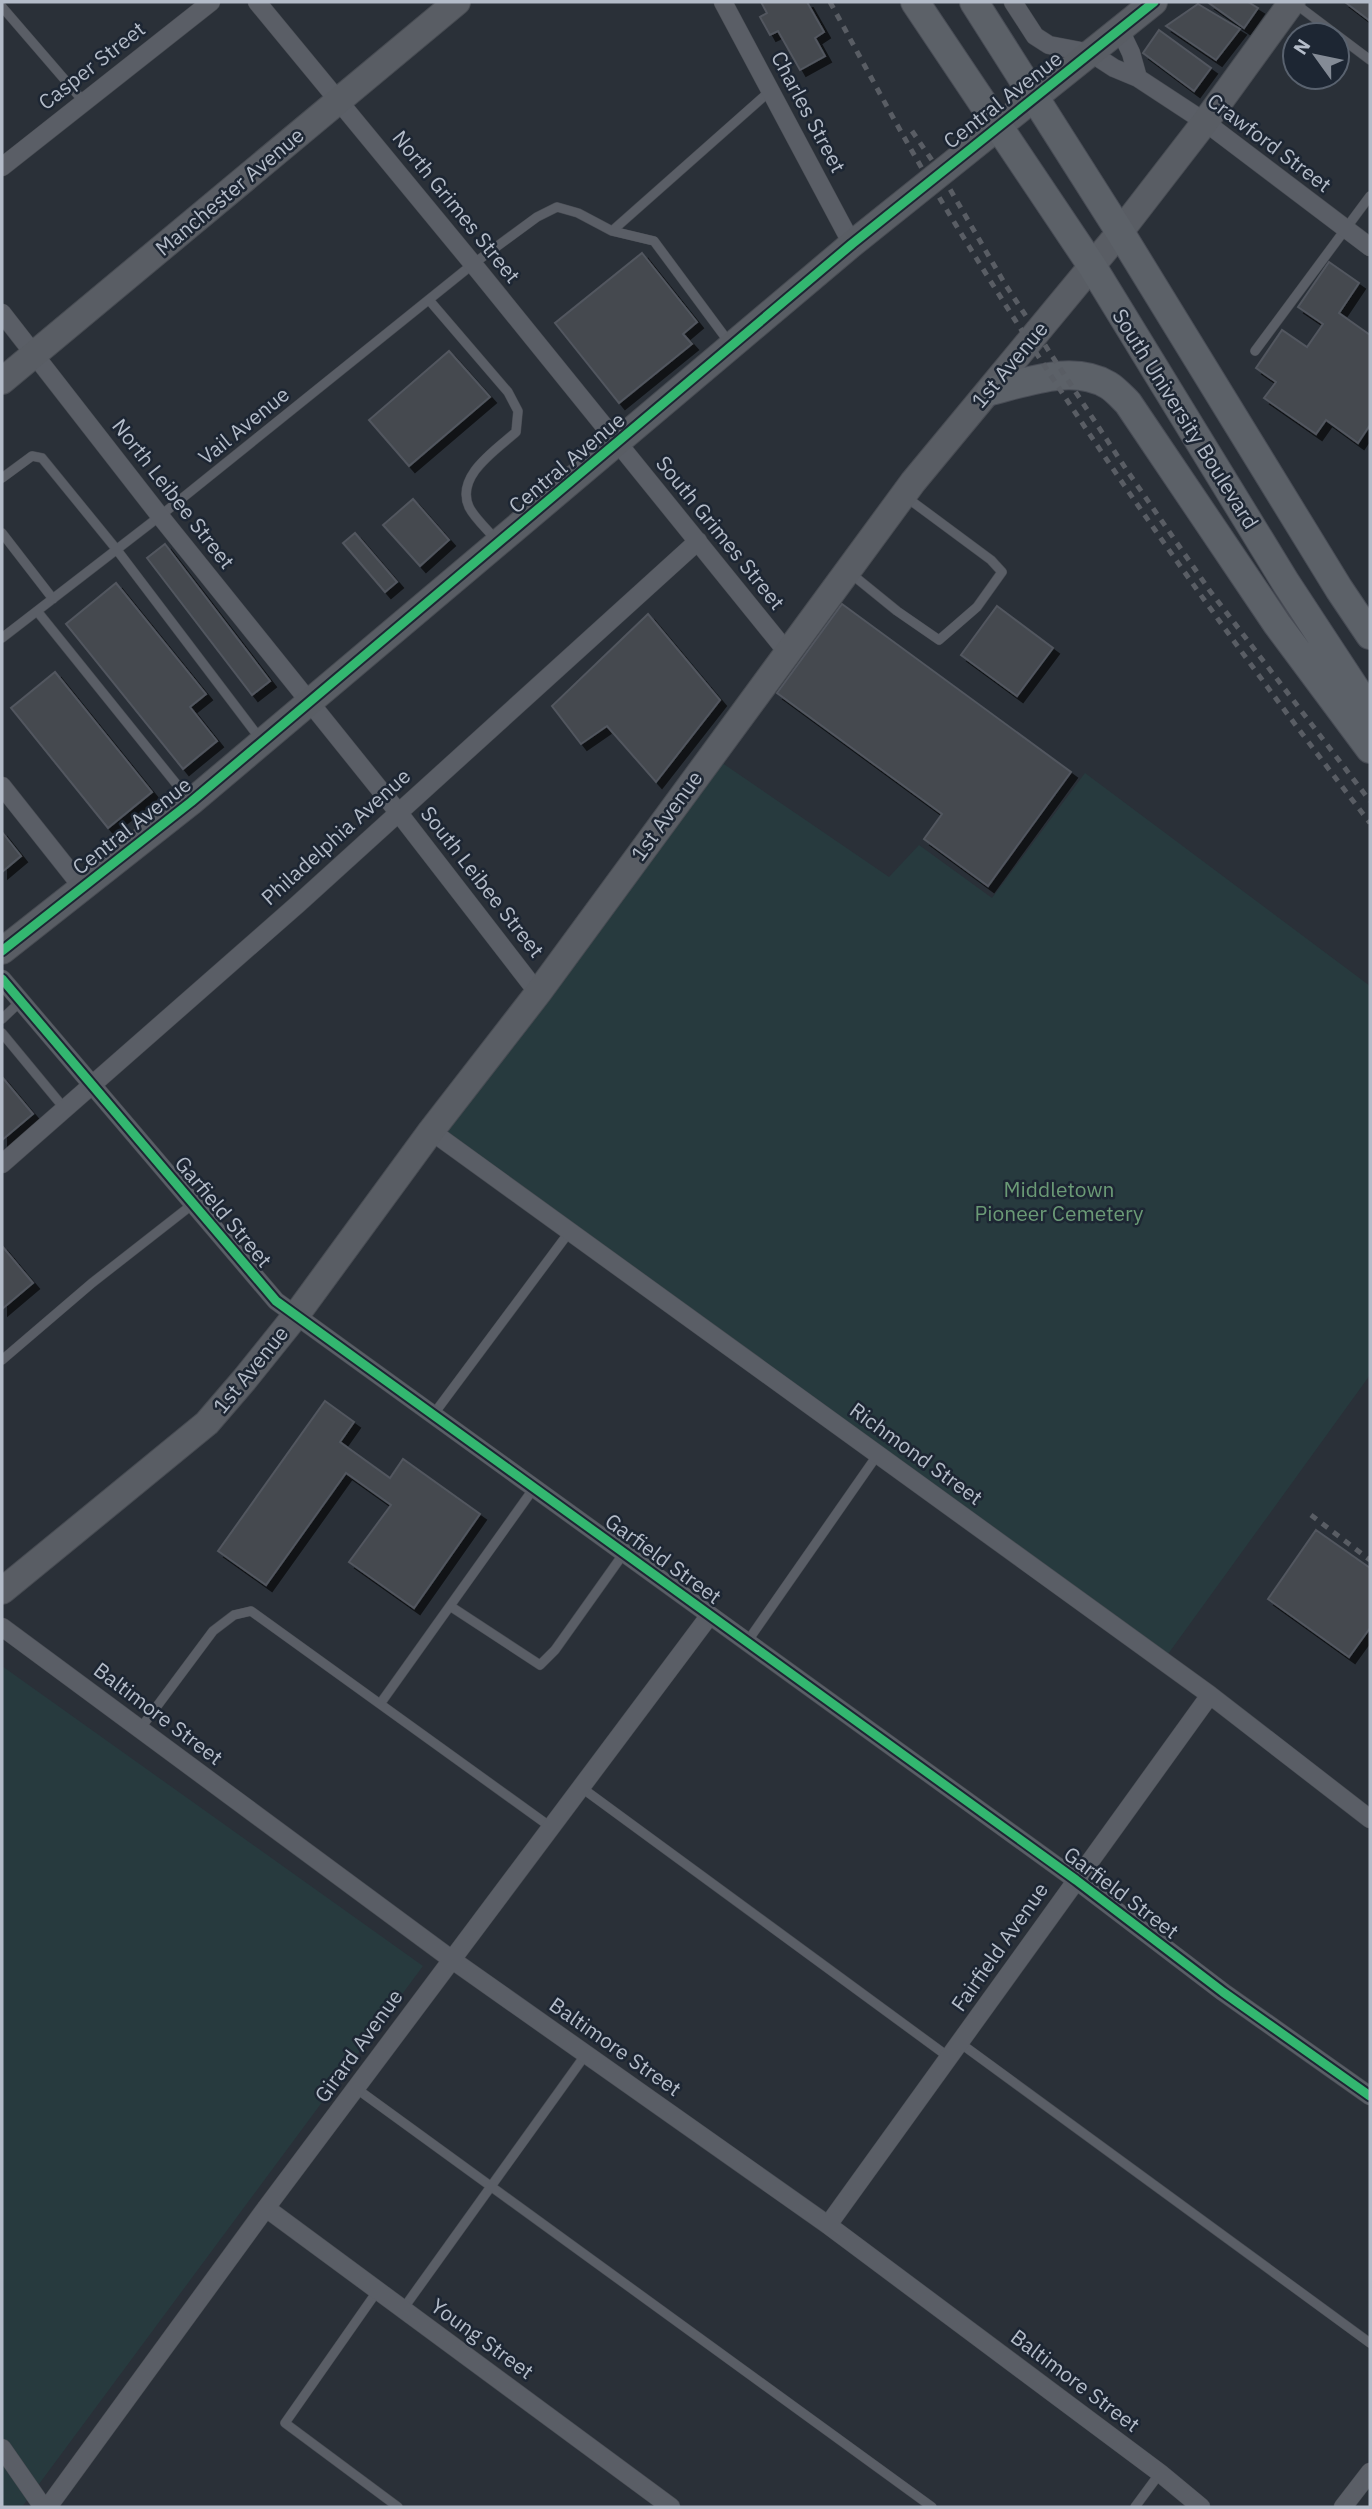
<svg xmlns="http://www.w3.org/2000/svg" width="1372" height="2509" viewBox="0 0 1372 2509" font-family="'IBM Plex Sans',sans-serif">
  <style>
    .green { fill: #273a3e }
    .building { fill: #444950; stroke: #52575f; stroke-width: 2; filter: url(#shadow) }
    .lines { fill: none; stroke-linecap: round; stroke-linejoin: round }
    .lane-casing { stroke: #484c53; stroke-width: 10 }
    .street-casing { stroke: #484c53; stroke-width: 19 }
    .secondary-casing { stroke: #484c53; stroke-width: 28 }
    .primary-casing { stroke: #484c55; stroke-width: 30 }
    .lane { stroke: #5a5e66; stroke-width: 9 }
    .street { stroke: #5a5e66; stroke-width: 18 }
    .secondary { stroke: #595d64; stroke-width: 26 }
    .primary { stroke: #5c6168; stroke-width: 28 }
    .rail { stroke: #595d64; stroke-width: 5; stroke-dasharray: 7 7; stroke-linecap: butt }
    .cycleway-casing { stroke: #1d2633; stroke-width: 13 }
    .cycleway { stroke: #33b770; stroke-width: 9 }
    .labels { text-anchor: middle; stroke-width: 5; stroke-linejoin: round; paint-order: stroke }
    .street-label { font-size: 21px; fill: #b4bcc9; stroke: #1d2633 }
    .park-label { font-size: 21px; fill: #6b9a76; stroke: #1d2633 }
  </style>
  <defs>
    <filter id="shadow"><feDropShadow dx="6" dy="6" stdDeviation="0" flood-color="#0009"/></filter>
  </defs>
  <rect width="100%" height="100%" fill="#2a3038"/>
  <path class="green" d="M712,756L889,877L919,845L992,898L1085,773L1370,986V1375L1163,1661L431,1131Z
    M2,1666L423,1966L22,2507H2Z"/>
  <path class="building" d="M761,2H807L824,32L815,38L825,56L800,70L778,31L770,35L760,17L767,13Z
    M1210,2H1248L1258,8L1244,28L1209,3Z
    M1345,2H1370V21Z
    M1198,4L1240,29L1216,60L1166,26Z
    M1159,30L1211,68L1194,91L1143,53Z
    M642,253L697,322L683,334L692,344L619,403L555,323Z
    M1329,262L1359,283L1339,313L1370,335V425L1358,443L1326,420L1316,434L1264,398L1276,382L1256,368L1282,330L1307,347L1323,324L1298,307Z
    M449,351L490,397L409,466L369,420Z
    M413,499L449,540L420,566L383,525Z
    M355,533L397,582L385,592L343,543Z
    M165,544L270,681L252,695L147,558Z
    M116,583L206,694L190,707L217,741L183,769L66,624Z
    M842,604L1071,772L988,886L924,839L942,814L777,693Z
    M997,606L1053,648L1017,696L961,655Z
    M648,614L720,700L656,782L607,726L581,744L552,706Z
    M55,672L152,792L108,828L11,708Z
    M2,832L21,856L2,872Z
    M2,1077L33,1114L2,1140Z
    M2,1246L33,1283L2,1309Z
    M325,1401L354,1422L340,1442L390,1478L403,1459L480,1514L414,1608L349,1562L391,1505L346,1473L266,1585L218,1551Z
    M1316,1530L1370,1568V1628L1349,1657L1268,1599Z"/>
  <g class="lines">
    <defs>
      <path id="lane" d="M1293,2L1370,60
        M2,7L84,102
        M612,231L770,91
        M429,300L508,392L518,411L516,432C496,450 455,476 469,507C475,519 489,531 498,542
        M1255,351L1370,196
        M2,478L32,456L42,458L117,550L261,740
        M2,533L53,599
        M849,572L897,611L939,640L977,607L1002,572L991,560L906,497
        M37,611L190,801
        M2,638L160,516L473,264L537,217L557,207L578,213L612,231L654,241L731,345
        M2,1019L21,1001
        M2,1033L64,1108
        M2,1360L92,1283L193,1204
        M433,1415L570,1231
        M450,1606L540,1665L555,1650L624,1553
        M747,1642L878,1454
        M380,1704L534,1488
        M140,1729L213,1631L234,1615L251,1611L552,1828
        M582,1788L950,2058
        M960,2043L1370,2343
        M357,2089L932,2507
        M378,2290L285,2423L398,2507
        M403,2309L586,2054
        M1135,2507L1160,2473"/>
      <path id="street" d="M257,2L473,264L787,652
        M723,2L852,244
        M1013,2L1035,36L1049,45L1091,53L1114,68L1138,78L1205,122L1370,247
        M1120,30L1131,53L1138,78
        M2,167L211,2
        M2,313L160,516L398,812L538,993
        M2,786L82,887
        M2,979L276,1301L1076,1880L1223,1992L1370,2096
        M431,1131L1210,1695L1370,1819
        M2,1164L298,904L698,541
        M2,1627L451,1959L828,2225L1160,2473L1201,2507
        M266,2208L671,2507
        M828,2225L1210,1695
        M2,2448L43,2507
        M48,2507L266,2208L710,1615
        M1343,2507L1370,2472"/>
      <path id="secondary" d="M2,381L457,2
        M2,951L191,802L852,244L1154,2
        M2,1591L207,1423L244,1380L297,1314L431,1131L538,993L913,482L1120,232L1205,122L1292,2"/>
      <path id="primary" d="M915,2L1092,266L1286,583L1370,711
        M974,2L1120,232L1339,589L1370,635
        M991,391C1027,382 1073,364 1108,385C1115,389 1122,397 1128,403L1277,624L1370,749"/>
    </defs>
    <use href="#lane" class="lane-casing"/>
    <use href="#street" class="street-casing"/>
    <use href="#secondary" class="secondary-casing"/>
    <use href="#primary" class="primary-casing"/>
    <use href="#lane" class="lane"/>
    <use href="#street" class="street"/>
    <use href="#secondary" class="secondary"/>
    <use href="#primary" class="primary"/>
    <path class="rail" d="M830,2C863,62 895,123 930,182C1063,405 1212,618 1370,823
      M912,131L940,172L1005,284L1126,469L1210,591L1370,801
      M1311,1515L1370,1560"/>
    <defs>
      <path id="cycleway" d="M2,951L191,802L852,244L1154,2
        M2,979L276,1301L1076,1880L1223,1992L1370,2096"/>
    </defs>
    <use href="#cycleway" class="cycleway-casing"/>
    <use href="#cycleway" class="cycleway"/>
  </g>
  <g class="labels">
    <g class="street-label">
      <text transform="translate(92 66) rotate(-38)" y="7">Casper Street</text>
      <text transform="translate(1003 100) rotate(-38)" y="7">Central Avenue</text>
      <text transform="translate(808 112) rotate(62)" y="7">Charles Street</text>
      <text transform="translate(1269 143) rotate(37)" y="7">Crawford Street</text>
      <text transform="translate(230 192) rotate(-40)" y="7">Manchester Avenue</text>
      <text transform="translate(456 207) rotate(51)" y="7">North Grimes Street</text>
      <text transform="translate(1010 365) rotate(-50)" y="7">1st Avenue</text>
      <text transform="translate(1185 419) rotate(58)" y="7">South University Boulevard</text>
      <text transform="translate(244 426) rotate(-39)" y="7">Vail Avenue</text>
      <text transform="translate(567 463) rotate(-40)" y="7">Central Avenue</text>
      <text transform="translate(173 494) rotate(52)" y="7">North Leibee Street</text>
      <text transform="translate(720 533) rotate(51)" y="7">South Grimes Street</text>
      <text transform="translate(667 816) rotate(-54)" y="7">1st Avenue</text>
      <text transform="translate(132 826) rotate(-38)" y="7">Central Avenue</text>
      <text transform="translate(336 837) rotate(-42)" y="7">Philadelphia Avenue</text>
      <text transform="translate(482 882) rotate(52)" y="7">South Leibee Street</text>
      <text transform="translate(223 1212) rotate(50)" y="7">Garfield Street</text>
      <text transform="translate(251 1370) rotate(-51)" y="7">1st Avenue</text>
      <text transform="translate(916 1454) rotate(36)" y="7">Richmond Street</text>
      <text transform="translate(663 1559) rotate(36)" y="7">Garfield Street</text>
      <text transform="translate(158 1714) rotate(37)" y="7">Baltimore Street</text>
      <text transform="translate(1121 1893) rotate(37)" y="7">Garfield Street</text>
      <text transform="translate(1000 1947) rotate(-55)" y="7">Fairfield Avenue</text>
      <text transform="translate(359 2046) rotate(-54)" y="7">Girard Avenue</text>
      <text transform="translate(615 2047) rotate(35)" y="7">Baltimore Street</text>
      <text transform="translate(482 2339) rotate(36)" y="7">Young Street</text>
      <text transform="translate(1075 2381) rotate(37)" y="7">Baltimore Street</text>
    </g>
    <g class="park-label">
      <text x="1059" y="1197">Middletown<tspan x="1059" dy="24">Pioneer Cemetery</tspan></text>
    </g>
  </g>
  <rect width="1372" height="2509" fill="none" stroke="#b4bcc9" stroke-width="7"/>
  <g transform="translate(1316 56) rotate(303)"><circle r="33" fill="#1d2633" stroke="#59626f" stroke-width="2"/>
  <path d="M0-5L12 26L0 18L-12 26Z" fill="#848b96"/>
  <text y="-10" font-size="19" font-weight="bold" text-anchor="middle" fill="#b4bcc9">N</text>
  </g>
</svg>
